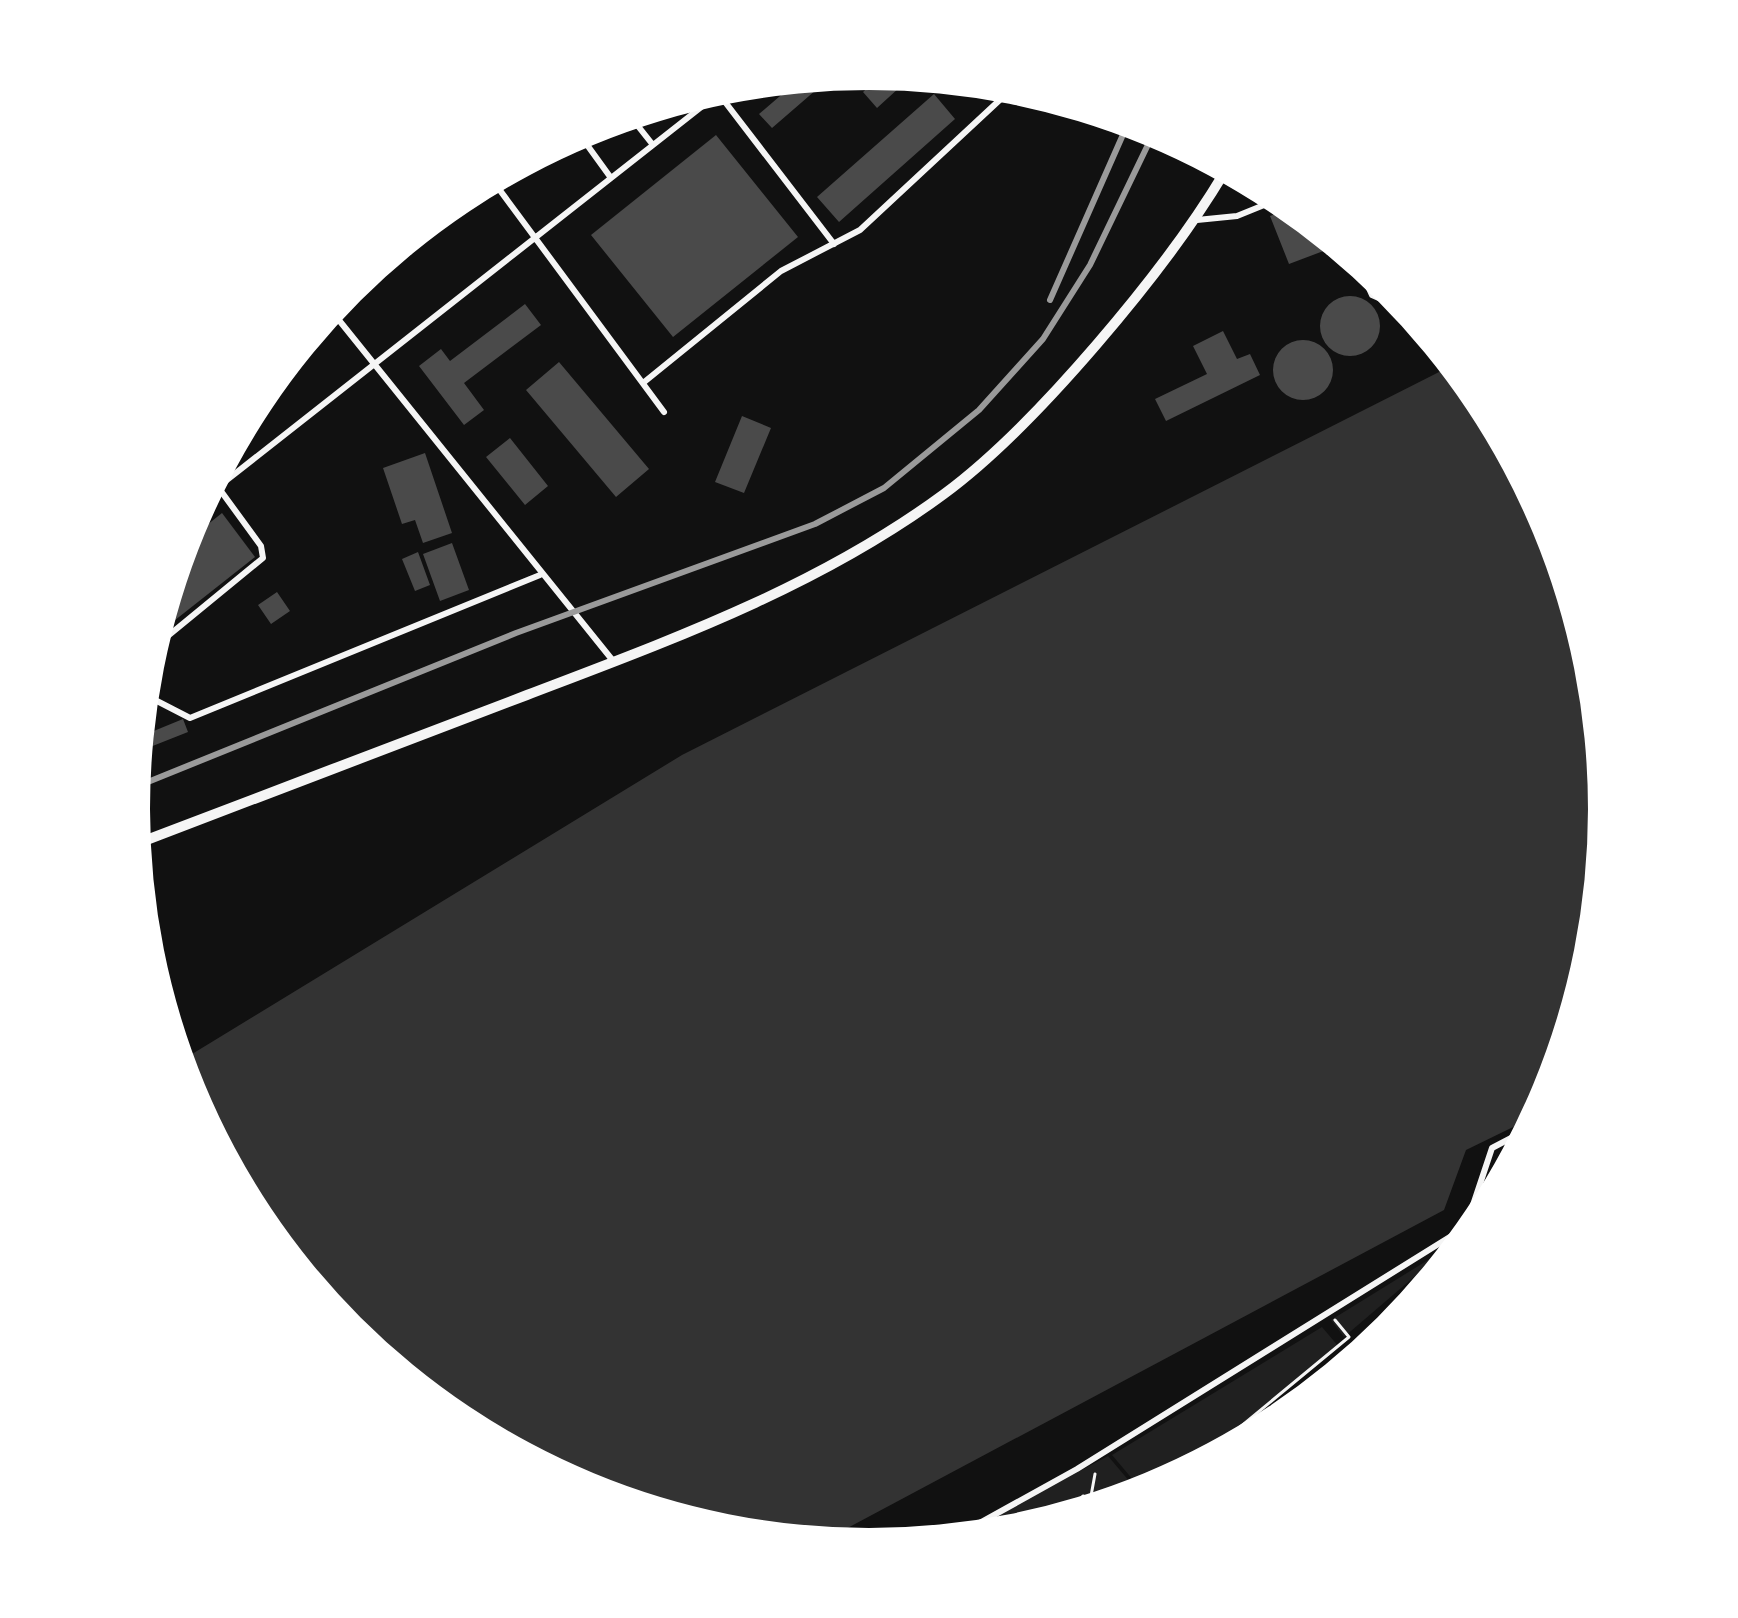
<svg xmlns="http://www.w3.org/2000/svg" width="1738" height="1618" viewBox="0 0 1738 1618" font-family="'Roboto Condensed',sans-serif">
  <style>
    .green { fill: #202020 }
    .water { fill: #333 }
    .building { fill: #4a4a4a }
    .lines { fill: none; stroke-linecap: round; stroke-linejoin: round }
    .path { stroke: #f5f5f5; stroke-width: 3 }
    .service { stroke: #f5f5f5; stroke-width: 6 }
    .minor { stroke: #f5f5f5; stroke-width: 10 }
    .secondary { stroke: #f5f5f5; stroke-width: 15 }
    .rail { stroke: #9a9a9a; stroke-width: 6 }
  </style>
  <rect width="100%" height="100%" fill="#111"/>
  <path class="green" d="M1449,1247L1344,1337L1331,1320Z
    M1322,1327L1339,1347L1213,1452L1152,1493L1145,1494L1112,1455Z
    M1108,1456L1141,1495L973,1528Z"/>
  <path class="water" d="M1447,368L1553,526L1609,810L1552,1093L1538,1115L1466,1150L1444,1210L825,1540L585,1492L345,1332L185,1092L179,1062L682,755Z"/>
  <path class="building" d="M885,72L911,77L877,108L863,92Z
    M831,77L772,128L759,114L794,84Z
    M934,94L955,119L839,222L817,197Z
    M716,135L798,237L673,337L591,235Z
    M1281,212L1334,247L1289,264L1270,216Z
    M1320 326a30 30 0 1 1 60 0a30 30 0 1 1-60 0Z
    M525,304L541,325L464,383L484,410L464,425L419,366L441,349L450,361Z
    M1223,331L1237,359L1250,354L1260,375L1166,421L1155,399L1207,374L1193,346Z
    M1273 370a30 30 0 1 1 60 0a30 30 0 1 1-60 0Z
    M559,362L649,469L616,497L526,390Z
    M742,416L771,428L744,493L715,482Z
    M510,438L548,486L525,505L486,457Z
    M425,453L452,533L423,543L415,520L402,524L383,468Z
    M222,513L255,557L165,628L182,545Z
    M452,543L469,590L440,601L423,554Z
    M418,552L430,585L415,591L402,559Z
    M277,592L290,611L271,624L258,605Z
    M183,719L188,732L140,751L144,735Z"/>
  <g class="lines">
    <path class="path" d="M1199,1461L1349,1337L1335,1320
      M1091,1496L1095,1474
      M1074,1508L1083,1496L1100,1503"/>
    <path class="service" d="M722,98L834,244
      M630,116L653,145
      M577,131L611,178
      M496,185L664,412
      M1197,220L1237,216L1269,203
      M1357,262L1372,295L1410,312
      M330,309L614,662
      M643,383L781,271L860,230L1004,96
      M204,498L709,101
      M163,640L263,558L261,546L218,487
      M149,707L157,701L190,718L540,575
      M1469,1217L1492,1148L1528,1129
      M967,1530L1077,1469L1461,1230"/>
    <path class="minor" d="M136,844C266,794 397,745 527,695C671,640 818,587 944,494C1035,427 1166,270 1224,173"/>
    <path class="secondary" d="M1374,1344L1396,1326"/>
    <path class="rail" d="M1050,300L1129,121
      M133,788L516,633L815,524L884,488L979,410L1043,339L1090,265L1156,128"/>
  </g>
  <path d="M0 0H1738V1618H0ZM150 809a719 719 0 1 1 1438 0a719 719 0 1 1-1438 0Z" fill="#fff" fill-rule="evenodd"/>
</svg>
